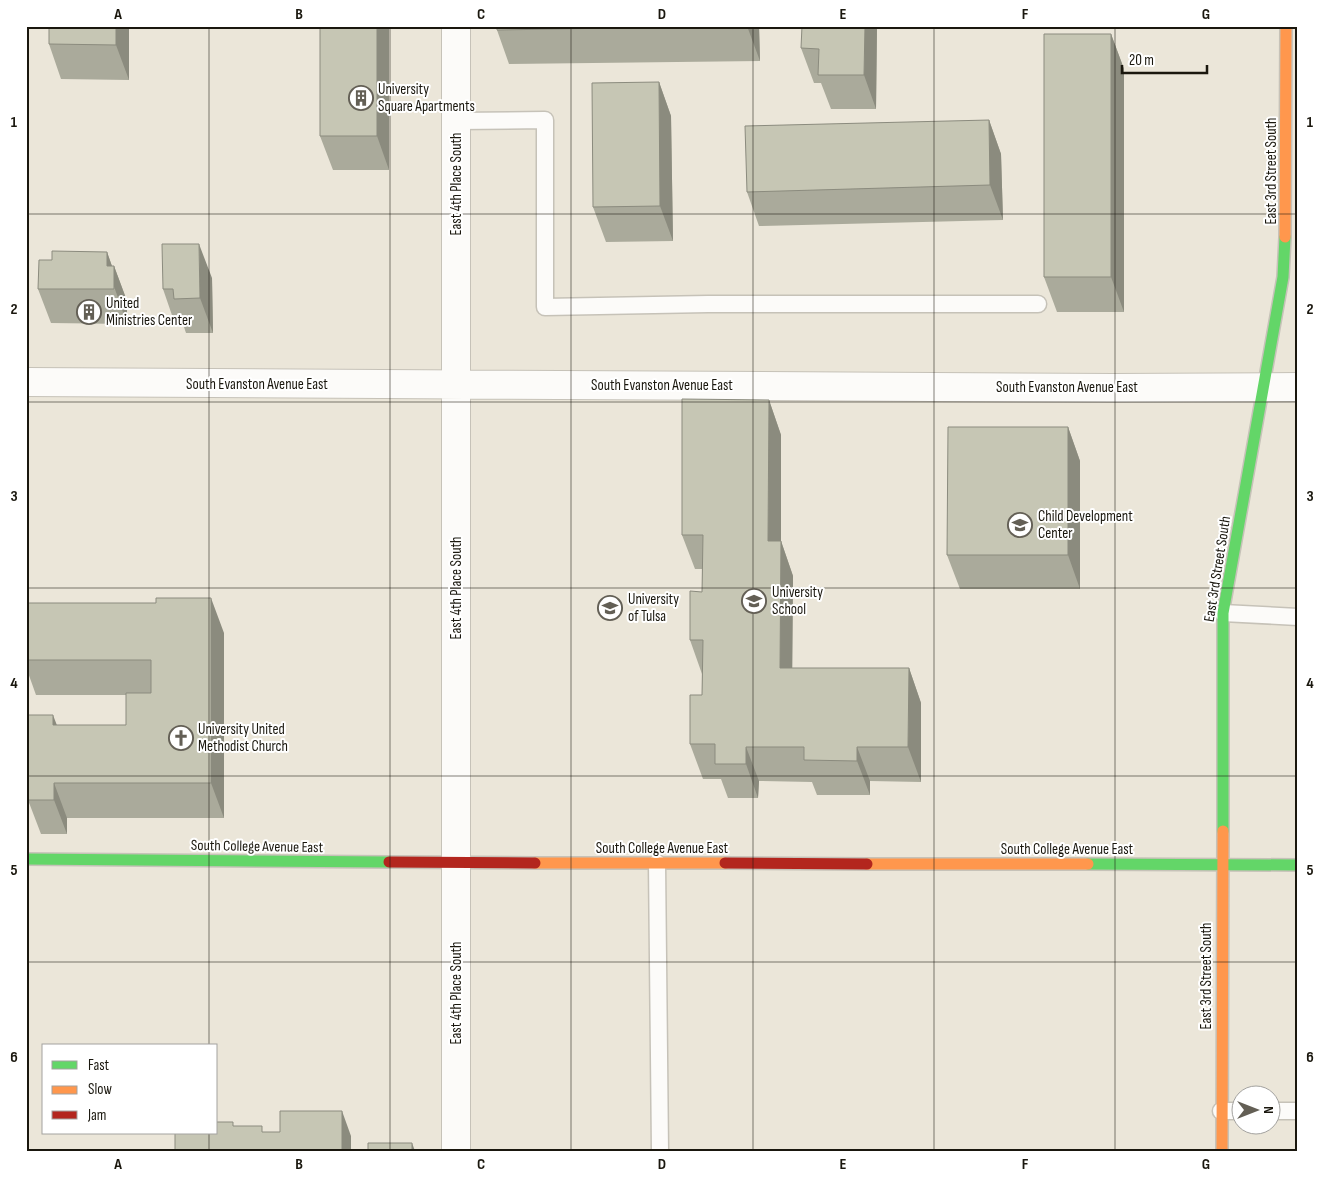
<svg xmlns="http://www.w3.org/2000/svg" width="1324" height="1177" viewBox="0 0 1324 1177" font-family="'Sofia Sans Condensed',sans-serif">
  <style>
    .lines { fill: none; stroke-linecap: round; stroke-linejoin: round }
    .lane-casing { stroke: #c6c2b8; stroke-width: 19 }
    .street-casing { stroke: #c6c2b8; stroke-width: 30 }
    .fast-casing { stroke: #c6c2b8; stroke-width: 14 }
    .slow-casing { stroke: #c6c2b8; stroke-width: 14 }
    .jam-casing { stroke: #c6c2b8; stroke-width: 14 }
    .lane { stroke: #fcfbf9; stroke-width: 16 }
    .street { stroke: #fcfbf9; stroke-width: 28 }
    .fast { stroke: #63d668; stroke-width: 11 }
    .slow { stroke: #ff974d; stroke-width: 11 }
    .jam { stroke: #b3261e; stroke-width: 11 }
    .wall { fill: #aaaa9b }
    .shaded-wall { fill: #8b8b7e }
    .building { fill: #c6c6b4; stroke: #8b8b7e }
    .grid { fill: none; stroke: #1a170e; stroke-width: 1; stroke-opacity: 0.55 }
    .labels { text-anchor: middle; stroke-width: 4; stroke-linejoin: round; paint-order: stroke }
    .poi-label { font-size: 15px; fill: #1a170e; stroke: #fff; text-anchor: start }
    .street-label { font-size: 15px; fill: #1a170e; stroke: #fff }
    .neatline { fill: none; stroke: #1a170e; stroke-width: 2 }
    .grid-label { font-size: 16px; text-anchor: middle; font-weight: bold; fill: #1a170e }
  </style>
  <rect width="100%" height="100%" fill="#ebe6d9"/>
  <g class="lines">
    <defs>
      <path id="lane" d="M456,121L545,120V307L708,304H1038
        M1223,613L1298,617
        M657,863L660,1151
        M1221,1111H1242
        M1272,1111H1298"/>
      <path id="street" d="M26,382L1113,388L1298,387
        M456,1151V26"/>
      <path id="fast" d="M1223,831V613L1283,277L1285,237
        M26,859L389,862
        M1088,864L1298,865"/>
      <path id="slow" d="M1285,237L1286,26
        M535,863H725
        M867,864H1088
        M1222,1151L1223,831"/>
      <path id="jam" d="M389,862L535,863
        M725,863L867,864"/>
    </defs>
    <use href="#lane" class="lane-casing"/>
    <use href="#street" class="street-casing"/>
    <use href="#fast" class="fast-casing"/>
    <use href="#slow" class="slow-casing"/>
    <use href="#jam" class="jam-casing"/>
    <use href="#lane" class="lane"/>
    <use href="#street" class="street"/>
    <use href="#fast" class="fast"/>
    <use href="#slow" class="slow"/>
    <use href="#jam" class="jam"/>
  </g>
  <path class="wall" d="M129,26V80L61,79L49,44Z
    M389,26V170H333L320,136Z
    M497,26H759L760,61L509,64L497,30Z
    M877,26L876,109H831L821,83H814L801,48Z
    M1111,34L1124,69V312H1057L1044,277Z
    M659,82L671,116L673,241L606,242L593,207Z
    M989,120L1001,154L1003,220L759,226L747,192Z
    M107,252L112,266H114L127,301V324L51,323L38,289L52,260Z
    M212,278L213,333H186L183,324H175L163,289Z
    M769,400L781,435V541L793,576L792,668H909L921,703V782L870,781V795H817L812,782L759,781L758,798H728L721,779H703L690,744L702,695V674L690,640L702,592V569H695L682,535Z
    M1068,427L1080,461V589H960L947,555Z
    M26,603L224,633V818H67V834H41L28,800L57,725H126V695H36L26,667Z"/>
  <path class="shaded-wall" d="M116,26H129V80L116,45Z
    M377,26H389V170L377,136Z
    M747,26H759L760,61Z
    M865,26H877L876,109L864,75Z
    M1111,34L1124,69V312L1111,277Z
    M659,82L671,116L673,241L660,206Z
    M989,120L1001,154L1003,220L990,185Z
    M199,244L212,278L213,333L200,298Z
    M107,252L114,272V266L127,301V324L107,266Z
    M769,400L781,435V541L793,576L792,702L780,668L768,541Z
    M1068,427L1080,461V589L1068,555Z
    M211,598L224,633V818L211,783Z
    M909,668L921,703V782L908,747Z
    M53,715L66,749L53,725Z
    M746,747L759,781L758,798L746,764Z
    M857,747L870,781V795L857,761Z
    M54,783L67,818V834L54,800Z
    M342,1111L351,1136V1151H342Z
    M412,1143L415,1151H412Z"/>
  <path class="building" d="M49,26H116V45L49,44Z
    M320,26H377V136H320Z
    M497,26H733L497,30Z
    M802,26H865L864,75H818L819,49L801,48Z
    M1044,34H1111V277H1044Z
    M659,82L660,206L593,207L592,83Z
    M989,120L990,185L747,192L745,126Z
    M162,244H199L200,298L174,299L173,289H163Z
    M52,251L107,252V266H114V289H38L39,260H52Z
    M682,399L769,400L768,541H781L780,668H909L908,747H857V761L804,760V747H746V764H715V744H690V695H702L703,640H690V591L702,592L703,535H682Z
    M948,427H1068V555H947Z
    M156,598H211V783H54V800H28V715H53V725H126V693H151V660H26V603H156Z
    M280,1111H342V1151H175V1133H216V1122H233V1126H262V1132H280Z
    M368,1143H412V1151H368Z"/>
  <path class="grid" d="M209,26V1046M390,26V1151M571,26V1151M753,26V1151M934,26V1151M1115,26V1151M26,214H1298M26,402H1298M26,588H1298M26,776H1298M26,962H1298M209,1133V1151"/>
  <defs>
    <symbol id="building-ring" viewBox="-11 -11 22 22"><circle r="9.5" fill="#fff" stroke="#635f55" stroke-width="1.5"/><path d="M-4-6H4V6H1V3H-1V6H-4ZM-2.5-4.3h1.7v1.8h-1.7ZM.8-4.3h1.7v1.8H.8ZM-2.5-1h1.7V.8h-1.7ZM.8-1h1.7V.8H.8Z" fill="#635f55"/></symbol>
    <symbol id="school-ring" viewBox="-11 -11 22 22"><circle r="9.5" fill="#fff" stroke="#635f55" stroke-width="1.5"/><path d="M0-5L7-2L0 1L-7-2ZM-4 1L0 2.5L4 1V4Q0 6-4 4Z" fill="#635f55"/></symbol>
    <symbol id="university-ring" viewBox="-11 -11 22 22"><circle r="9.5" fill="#fff" stroke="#635f55" stroke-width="1.5"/><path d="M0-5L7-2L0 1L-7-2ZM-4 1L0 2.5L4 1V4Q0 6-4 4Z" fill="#635f55"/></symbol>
    <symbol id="church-ring" viewBox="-11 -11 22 22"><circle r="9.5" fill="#fff" stroke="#635f55" stroke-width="1.5"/><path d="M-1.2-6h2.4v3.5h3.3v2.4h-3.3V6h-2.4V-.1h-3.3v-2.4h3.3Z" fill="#635f55"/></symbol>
  </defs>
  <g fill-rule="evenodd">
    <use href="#building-ring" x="347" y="84" width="28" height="28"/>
    <use href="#building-ring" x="75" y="298" width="28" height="28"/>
    <use href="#school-ring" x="1006" y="511" width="28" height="28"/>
    <use href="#school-ring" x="740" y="587" width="28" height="28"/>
    <use href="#university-ring" x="596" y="594" width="28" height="28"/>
    <use href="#church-ring" x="167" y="724" width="28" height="28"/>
  </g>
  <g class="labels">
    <g class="poi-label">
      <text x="378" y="94">University<tspan x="378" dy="17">Square Apartments</tspan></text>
      <text x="106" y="308">United<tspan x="106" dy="17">Ministries Center</tspan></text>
      <text x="1038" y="521">Child Development<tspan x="1038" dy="17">Center</tspan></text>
      <text x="772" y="597">University<tspan x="772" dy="17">School</tspan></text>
      <text x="628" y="604">University<tspan x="628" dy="17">of Tulsa</tspan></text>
      <text x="198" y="734">University United<tspan x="198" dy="17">Methodist Church</tspan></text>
    </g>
    <g class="street-label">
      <text transform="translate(1271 171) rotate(-90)" y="5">East 3rd Street South</text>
      <text transform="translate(456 184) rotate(-90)" y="5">East 4th Place South</text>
      <text x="257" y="389">South Evanston Avenue East</text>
      <text x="662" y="390">South Evanston Avenue East</text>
      <text x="1067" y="392">South Evanston Avenue East</text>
      <text transform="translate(1217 569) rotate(-81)" y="5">East 3rd Street South</text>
      <text transform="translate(456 588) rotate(-90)" y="5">East 4th Place South</text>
      <text transform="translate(257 846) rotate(1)" y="5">South College Avenue East</text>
      <text x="662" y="853">South College Avenue East</text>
      <text x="1067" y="854">South College Avenue East</text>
      <text transform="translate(1206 976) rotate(-90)" y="5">East 3rd Street South</text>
      <text transform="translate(456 993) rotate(-90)" y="5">East 4th Place South</text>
    </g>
  </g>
  <rect width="1324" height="1177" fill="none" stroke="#ffffff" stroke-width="55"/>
  <rect x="42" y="1044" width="175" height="90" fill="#ffffff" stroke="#a3a29f"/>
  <rect x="52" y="1061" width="25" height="8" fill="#63d668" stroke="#a3a29f"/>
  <text x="88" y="1070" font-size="15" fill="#1a170e">Fast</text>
  <rect x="52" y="1086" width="25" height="8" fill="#ff974d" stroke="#a3a29f"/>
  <text x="88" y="1094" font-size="15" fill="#1a170e">Slow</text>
  <rect x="52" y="1111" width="25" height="8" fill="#b3261e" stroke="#a3a29f"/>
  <text x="88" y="1120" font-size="15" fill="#1a170e">Jam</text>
  <g transform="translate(1256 1110) rotate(90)"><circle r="24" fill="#ffffff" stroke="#a3a29f"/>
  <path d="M0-4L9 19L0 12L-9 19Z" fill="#635f55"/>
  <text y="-8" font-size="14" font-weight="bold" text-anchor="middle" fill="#1a170e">N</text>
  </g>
  <path d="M1122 65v8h85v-8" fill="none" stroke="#1a170e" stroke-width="2.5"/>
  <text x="1129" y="65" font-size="15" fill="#1a170e" stroke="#ffffff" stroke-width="4" paint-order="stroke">20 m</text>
  <rect x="28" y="28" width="1268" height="1122" class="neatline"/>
  <g class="grid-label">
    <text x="118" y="19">A</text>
    <text x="299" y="19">B</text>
    <text x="481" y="19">C</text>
    <text x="662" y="19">D</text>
    <text x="843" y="19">E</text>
    <text x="1025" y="19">F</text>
    <text x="1206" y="19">G</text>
    <text x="14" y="127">1</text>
    <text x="1310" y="127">1</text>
    <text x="14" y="314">2</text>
    <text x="1310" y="314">2</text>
    <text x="14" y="501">3</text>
    <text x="1310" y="501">3</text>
    <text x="14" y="688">4</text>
    <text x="1310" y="688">4</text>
    <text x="14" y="875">5</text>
    <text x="1310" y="875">5</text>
    <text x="14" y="1062">6</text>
    <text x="1310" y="1062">6</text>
    <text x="118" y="1169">A</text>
    <text x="299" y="1169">B</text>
    <text x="481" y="1169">C</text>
    <text x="662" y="1169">D</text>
    <text x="843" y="1169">E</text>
    <text x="1025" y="1169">F</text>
    <text x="1206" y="1169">G</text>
  </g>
</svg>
